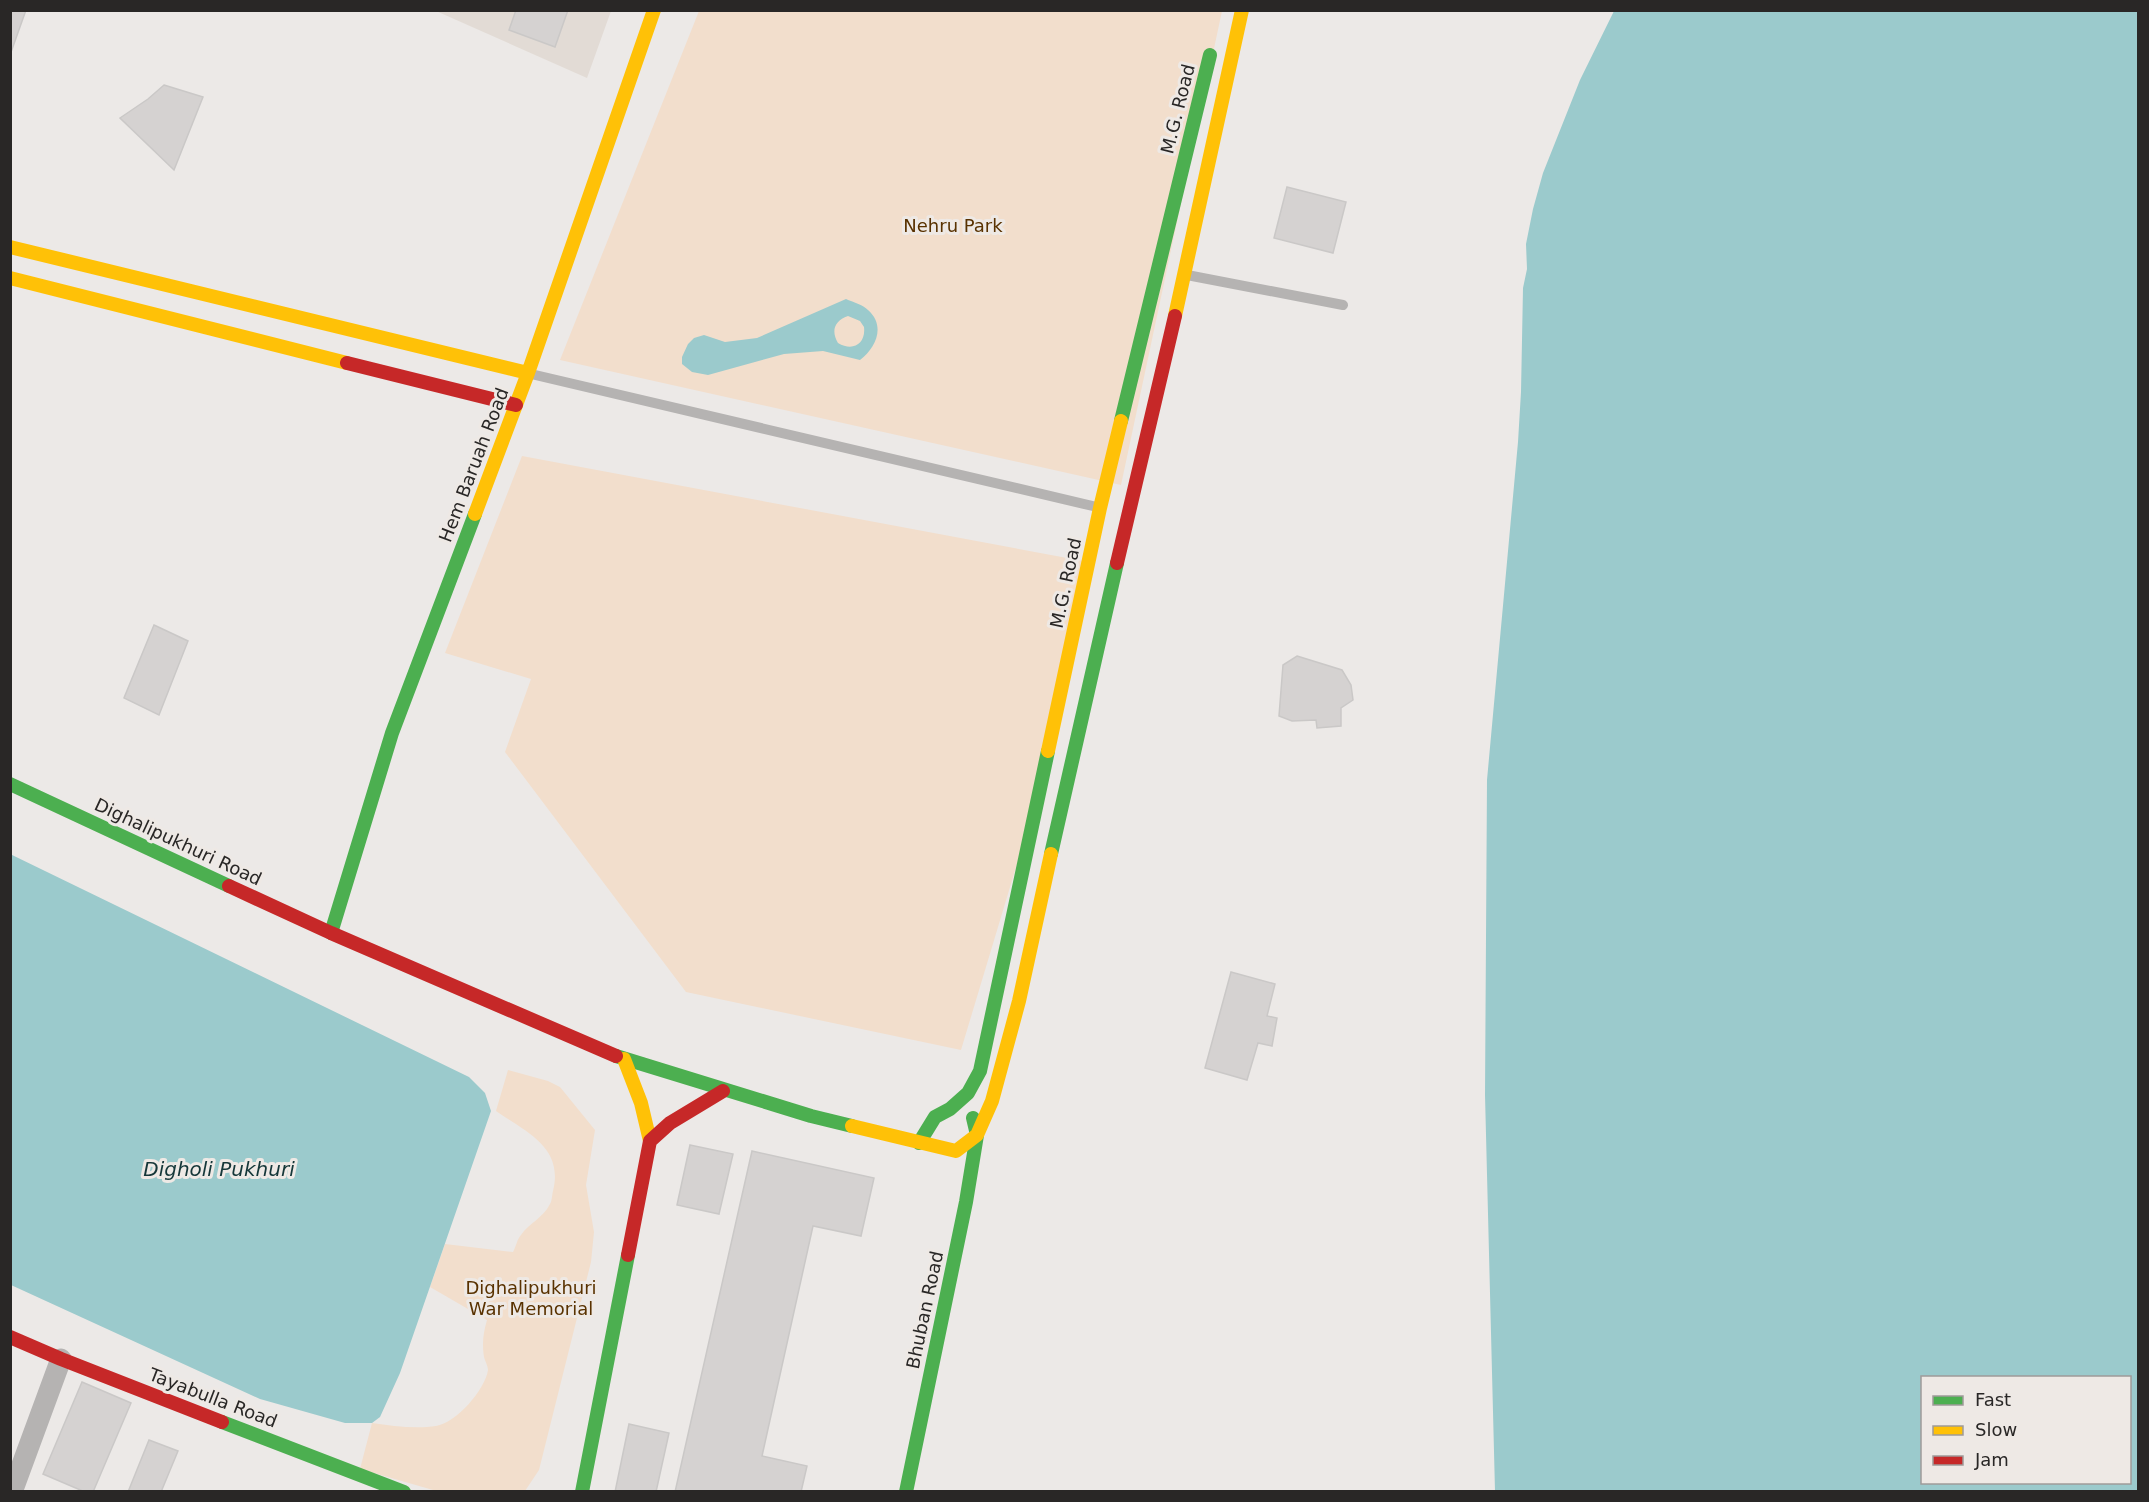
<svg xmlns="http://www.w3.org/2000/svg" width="2149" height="1502" viewBox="0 0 2149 1502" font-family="'DejaVu Sans',sans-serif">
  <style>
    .built { fill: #e2dbd5 }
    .green { fill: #f2decc }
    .water { fill: #9bcacc; fill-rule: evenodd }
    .building { fill: #d5d2d1; stroke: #cac8c7; stroke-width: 1.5 }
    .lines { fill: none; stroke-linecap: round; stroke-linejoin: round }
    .lane { stroke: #b5b3b2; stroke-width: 10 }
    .street { stroke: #b5b3b2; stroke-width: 21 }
    .fast { stroke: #4caf50; stroke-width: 14 }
    .slow { stroke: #ffc107; stroke-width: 14 }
    .jam { stroke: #c62828; stroke-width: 14 }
    .labels { text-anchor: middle; stroke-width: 6; stroke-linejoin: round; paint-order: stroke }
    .street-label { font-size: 18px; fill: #292726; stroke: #eee9e5 }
    .park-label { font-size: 18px; fill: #593201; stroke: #eee9e5 }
    .water-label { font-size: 20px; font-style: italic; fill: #153739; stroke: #eee9e5 }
  </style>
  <rect width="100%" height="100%" fill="#ece9e7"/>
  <path class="built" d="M436,11H611L587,78Z"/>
  <path class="green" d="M699,11H1222L1121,485L560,360Z
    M522,456L1094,563L1038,794L961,1050L686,992L505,752L531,679L445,653Z
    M508,1070L548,1081L560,1087L595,1130L586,1185L594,1232L591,1262L539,1470L525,1491L440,1492L360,1469L372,1423C392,1426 416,1429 436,1426C456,1423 485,1390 488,1370C488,1366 485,1361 484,1357C482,1343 483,1334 487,1320L430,1287L445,1244L513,1252C516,1247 517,1239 521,1235C528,1224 543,1218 550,1204C552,1201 552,1195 553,1191C564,1147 526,1132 496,1111Z"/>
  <path class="water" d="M1614,11H2138V1491H1495L1485,1095L1487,780L1518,442L1521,392L1523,288L1527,269L1526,244L1533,209L1543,173L1580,80ZM1922,1378H2130V1482H1922Z
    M846,299C853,302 863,305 868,310C886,326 876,348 860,360L823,351L784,354L708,375L692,372L682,364V357L688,344L694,338L704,335L725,342L757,338ZM848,316L860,321L864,327C866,344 853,352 838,343C831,331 834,321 848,316Z
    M10,854L469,1077L485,1093L491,1111L400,1373L380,1417L372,1423H345L260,1399L11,1285Z"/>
  <path class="building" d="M10,10H26L10,55Z
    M516,10H568L555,47L509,30Z
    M164,85L203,97L174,170L120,118L148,99Z
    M1287,187L1346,202L1333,253L1274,238Z
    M154,625L188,641L159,715L124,698Z
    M1297,656L1342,670L1351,685L1353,700L1341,708V726L1317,728L1316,720L1292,721L1279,716L1283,665Z
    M1231,972L1275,984L1267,1016L1277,1018L1272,1046L1258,1043L1247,1080L1205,1068Z
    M690,1145L733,1154L719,1214L677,1205Z
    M752,1151L874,1178L861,1236L813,1226L762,1456L807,1466L801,1492H675Z
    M82,1382L131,1403L93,1492H85L43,1474Z
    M629,1424L669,1433L656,1492H615Z
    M149,1440L178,1451L161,1492H128Z"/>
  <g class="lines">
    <path class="lane" d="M1187,275L1343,305
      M531,374L1097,507"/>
    <path class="street" d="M12,1492L61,1359"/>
    <path class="fast" d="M1121,421L1210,55
      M10,784L229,886
      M1051,854L1117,563
      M331,933L392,733L475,514
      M616,1056L811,1116L852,1126
      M919,1143L935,1117L950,1109L968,1093L980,1071L1048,751
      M222,1422L404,1492
      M582,1492L628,1255
      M906,1492L966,1202L977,1135L973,1118"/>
    <path class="slow" d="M10,247L528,373
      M10,278L347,363
      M1175,316L1242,10
      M475,514L528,373L654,10
      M1048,751L1100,508L1121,421
      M624,1059L641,1103L650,1141
      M852,1126L956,1151L977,1135L992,1101L1019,1001L1051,854"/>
    <path class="jam" d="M347,363L516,405
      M1117,563L1175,316
      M229,886L331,933L616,1056
      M628,1255L650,1141L670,1123L723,1091
      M10,1337L61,1359L222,1422"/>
  </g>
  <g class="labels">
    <g class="street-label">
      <text transform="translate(1178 109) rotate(-76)" y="6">M.G. Road</text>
      <text transform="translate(474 465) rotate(-69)" y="6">Hem Baruah Road</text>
      <text transform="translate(1066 583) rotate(-78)" y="6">M.G. Road</text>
      <text transform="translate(178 842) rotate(25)" y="6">Dighalipukhuri Road</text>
      <text transform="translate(925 1310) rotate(-78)" y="6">Bhuban Road</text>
      <text transform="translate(213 1398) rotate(21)" y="6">Tayabulla Road</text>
    </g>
    <g class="park-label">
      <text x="953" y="232">Nehru Park</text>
      <text x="531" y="1294">Dighalipukhuri<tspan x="531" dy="21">War Memorial</tspan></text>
    </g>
    <g class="water-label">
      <text x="219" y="1176">Digholi Pukhuri</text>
    </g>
  </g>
  <rect width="2149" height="1502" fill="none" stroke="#292726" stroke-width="24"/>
  <rect x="1921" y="1376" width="210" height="108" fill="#eee9e5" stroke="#9f9b99" stroke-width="1.5"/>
  <rect x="1933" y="1396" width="30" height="9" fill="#4caf50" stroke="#9f9b99" stroke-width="1.5"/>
  <text x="1975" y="1406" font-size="18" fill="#292726">Fast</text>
  <rect x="1933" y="1426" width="30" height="9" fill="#ffc107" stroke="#9f9b99" stroke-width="1.5"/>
  <text x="1975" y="1436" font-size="18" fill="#292726">Slow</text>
  <rect x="1933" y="1456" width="30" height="9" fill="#c62828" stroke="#9f9b99" stroke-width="1.5"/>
  <text x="1975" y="1466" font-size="18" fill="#292726">Jam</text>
</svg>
